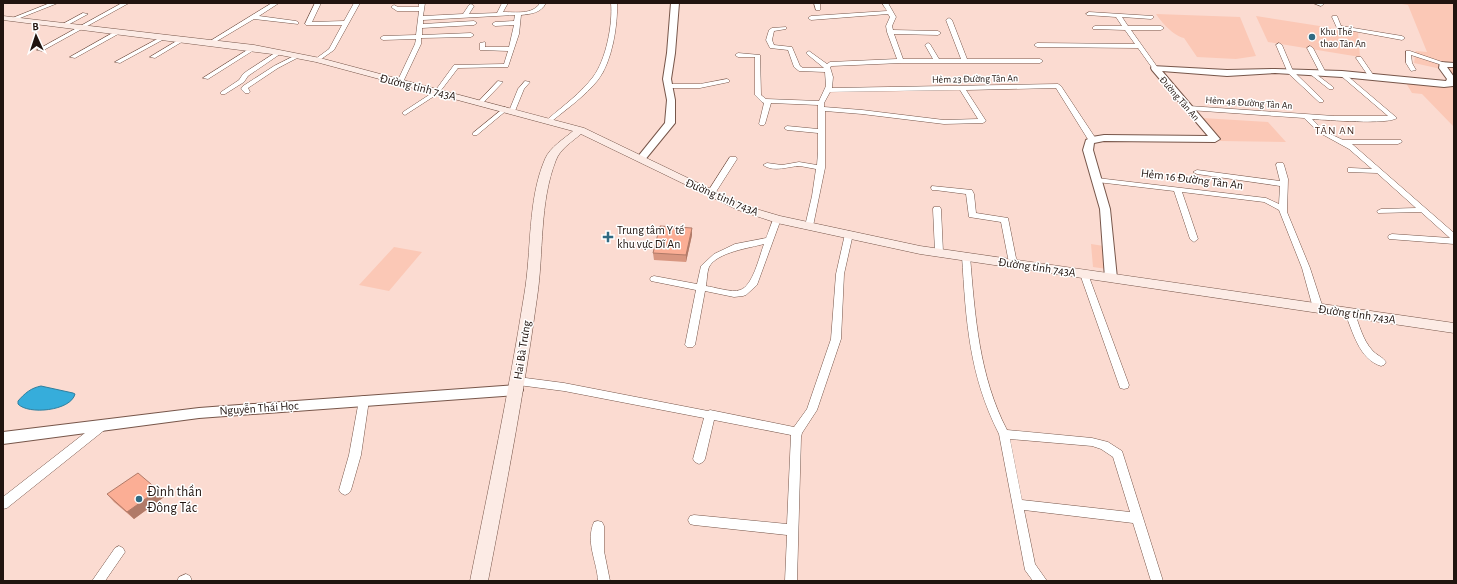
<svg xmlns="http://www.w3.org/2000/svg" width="1457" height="584" viewBox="0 0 1457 584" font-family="'Alegreya Sans',sans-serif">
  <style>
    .green { fill: #fbc8b6 }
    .water { fill: #36addb; stroke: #307f9e }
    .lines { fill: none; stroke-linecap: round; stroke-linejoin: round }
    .minor-casing { stroke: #77564a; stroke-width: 1 }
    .tertiary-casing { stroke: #77564a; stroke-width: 2 }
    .secondary-casing { stroke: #77564a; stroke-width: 1 }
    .minor { fill: #fff; fill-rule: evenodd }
    .tertiary { fill: #fff; fill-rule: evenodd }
    .secondary { fill: #fcebe5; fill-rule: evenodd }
    .wall { fill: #d89680 }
    .shaded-wall { fill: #b07a68 }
    .building { fill: #fbae95; stroke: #b07a68 }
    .poi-dot { fill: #306a83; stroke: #fff; stroke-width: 1.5 }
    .labels { text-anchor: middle; stroke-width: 3; stroke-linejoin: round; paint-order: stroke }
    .far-poi-label { font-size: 10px; fill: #21140f; stroke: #fff; text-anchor: start }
    .far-street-label { font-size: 10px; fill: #21140f; stroke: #fff }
    .far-neighbourhood-label { font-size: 11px; letter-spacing: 1px; fill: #47291f; stroke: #fff }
    .street-label { font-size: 12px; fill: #21140f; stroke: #fff }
    .poi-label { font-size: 12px; fill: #21140f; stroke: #fff; text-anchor: start }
    .near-poi-label { font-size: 14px; fill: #21140f; stroke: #fff; text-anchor: start }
  </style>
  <rect width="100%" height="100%" fill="#fbdbd1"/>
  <path class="green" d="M1396,3H1454V79L1450,71L1414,63L1416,51L1427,52L1408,5Z
    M1156,14L1240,17L1256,56L1236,59L1197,57L1184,38C1174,36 1161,22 1156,14Z
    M1256,16L1358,32L1360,57L1268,42Z
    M1406,83L1454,86V127L1422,94L1412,93Z
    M1202,118L1268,122L1286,142L1220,141Z
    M1091,244L1104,246L1107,269L1093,267Z
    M394,247L422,252L389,291L359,285Z"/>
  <path class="water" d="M41,386L73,393L75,394C71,411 28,415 18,404V401C25,393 31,388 41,386Z"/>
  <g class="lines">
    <defs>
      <path id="minor" d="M50,3H58L15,20L10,19Z
        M122,3H129L42,51L37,50Z
        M272,3H279L259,16L296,21L298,22V24L254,19L212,44L207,43Z
        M315,3H321L312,22L344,21L354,3H360L334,50L317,62L314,60L329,49L342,25H306L305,24Z
        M419,3H425L423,16L463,14L469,5L471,4L474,6L469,14L497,13L502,3H508L503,12C515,12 533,15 540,3H546C541,13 531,14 521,15L519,34L508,67L458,68L439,93L405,115L403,114V112L435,91L454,65L504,64L508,51L480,50V43L485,42V47H509L514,25L495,26L492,24L495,22L514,21L515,15L423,20V24L474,21L477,23L474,25L422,28V35L471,33L474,35L471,37L421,38V44L403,82L398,83L397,82L415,44L416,39L383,40L380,38L383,36L416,35L419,11H397L391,7L394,5L398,7H419Z
        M611,3H617C618,25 612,62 598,80C585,96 568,108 552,121H548V119C563,106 581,93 593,77C606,60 613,24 611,3Z
        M814,3H820V10H816Z
        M882,3H888L896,17L892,26L893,30L938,31L941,33L938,35L894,34L903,59H933L925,45L928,43L930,44L939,59H961L946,20L949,18L952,20L967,59H1040L1043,61L1040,63H901L832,66L830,67L833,77L832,88L1058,84L1061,86L1096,139L1095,141H1089L1056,88L966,90L986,121L983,123L944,124L862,114L825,111V168L813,226L809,228H806L805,226L812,196L816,169C811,168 805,167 800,166C789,166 774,173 763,165L767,163L782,165L799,162L817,165L818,152V133L787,130L784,128L787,126L818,129V105L771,103L765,124L764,125H760L759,124L764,103L762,102L755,95V57H738L735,55L738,53L760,55L761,95L766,99L819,101L826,86L825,72L799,71L794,67L788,50L770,48L766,40L769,30L772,28L786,27V29L774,31L772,40L774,45L792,47L800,66L803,68H824L807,54L806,53L809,51L827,64L830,62L897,59L887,32L886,26L890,17L888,14L811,20L808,18L811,16L887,11ZM960,90L978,119L944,120L862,110L824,107V103L830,92Z
        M1313,3H1323L1324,4L1321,6Z
        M1089,12L1153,16V18L1151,19L1122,17L1128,26H1161L1164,28L1161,30H1131L1158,68L1157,69H1153L1138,48L1037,47L1034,45L1037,43L1135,44L1125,30L1093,29V27L1095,26H1122L1116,17L1087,15L1086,14Z
        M83,13L88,14L64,27L59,26Z
        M1333,16H1337L1341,26L1402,36L1405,38L1402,40L1337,28L1332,17Z
        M118,30L121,32L120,33L75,58L70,57Z
        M161,37L166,38L120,63L115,62Z
        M180,39L185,40L155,58L150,57Z
        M1279,43L1282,45L1293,71L1323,100V102H1319L1288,73L1276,45Z
        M1310,46L1313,48L1326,73L1325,74L1320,73L1307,48Z
        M252,47L257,48L208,79L203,78Z
        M278,51L283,52L248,76L244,82L225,94H221V92L239,80L243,74L247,71Z
        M1406,51H1410L1448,64L1445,66L1411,55L1412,63L1416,70L1411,71L1406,63Z
        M296,55L301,56L278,68L248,88L250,92L249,93H245L241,89L243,86L274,66Z
        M1357,57H1361L1374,76L1373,77H1369L1356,58Z
        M1312,71L1333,87V89H1329L1310,74L1309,73Z
        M1340,73H1344L1397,118C1388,125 1327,120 1312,119L1324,131L1343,140H1401L1402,142L1398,144H1352L1454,233V244L1389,239L1388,237L1389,235L1392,234L1450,238L1421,212L1378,213L1377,211L1381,209L1416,208L1377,173L1348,172V168H1351L1372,169L1349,149L1320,133L1304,118L1189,110L1186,108L1189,106L1334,116H1388L1340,75Z
        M727,79L729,80V82L700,88H668L665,86L668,84H700Z
        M498,81L503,82L482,104H478V102Z
        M525,81L530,82L524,89L515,111L512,113L510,112L509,111L518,89Z
        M505,107L508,109L507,110L477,135H473V133Z
        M730,157H736L737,159L714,195H708L707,193Z
        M1277,163H1283L1284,165L1288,179L1287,212L1310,268L1323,308L1321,310L1318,311L1313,308L1302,268L1279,210L1264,202L1182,192L1198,239L1194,242L1190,239L1174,191L1097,182L1093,180L1097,178L1266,198L1279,204L1280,186L1197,174L1193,172L1197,170L1280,181L1276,165Z
        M932,186L972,190L974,194L976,213L1008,218L1017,263L1016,265H1010L1009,263L1001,222L969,217L966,194L935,190H932L931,188Z
        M934,207H940L941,209L943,252L939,255L935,252L933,209Z
        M774,217H777L781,219L757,285L746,295L743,296L734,297L705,291L695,345L693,347H687L685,345L696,290L651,281L650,279L651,277L654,276L697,284L701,266L714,254L735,244L766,238ZM764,244C759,257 753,286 740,290C732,293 714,287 706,286C707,280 707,272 709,267C717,252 750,248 764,244Z
        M849,231L853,234L844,274L841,339L817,410L802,433L801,437L797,581H785L787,535L694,525L690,524L688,520L690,516L694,515L787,524L791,435L714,420L705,459L703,462L699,464L695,462L693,459L704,418L564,391L518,385L514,384L513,381L514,378L518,377L564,383L708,411L710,410L794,427L807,409L831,339L836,274L845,234Z
        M966,253L970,256C975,316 979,376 1007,430L1092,438L1108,442L1122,451L1163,581H1151L1133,523L1024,510L1035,564L1047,581H1033L1025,570L999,434C969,375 966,321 962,256ZM1010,439L1092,446L1101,449L1113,457L1130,512L1022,500Z
        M1084,271L1088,274L1129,385L1128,388L1124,389L1120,388L1119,385L1080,274Z
        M1350,310L1355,313C1359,325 1363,340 1372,350C1376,355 1383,357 1386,362L1384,365L1381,366C1359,359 1353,332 1345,313Z
        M364,396L368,397L369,400L361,455L351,490L349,493L345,495L341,493L339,490L349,455L359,400L360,397Z
        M103,421L107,422L108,425L107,428L7,508L3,509V497L99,422Z
        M598,521L602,522L604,526V551L610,581H598C597,561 585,542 594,522Z
        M119,546L123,548L125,552L105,581H92L115,548Z
        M186,574L190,576L192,581H177L179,577Z"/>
      <path id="tertiary" d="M671,3H679L675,53L671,79L675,100V123L644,161L641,162L636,159L665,123L667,100L663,79L667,53Z
        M1440,62L1454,63V67H1447L1454,77L1453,86L1444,87L1342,77L1275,73L1227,76L1162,71L1220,139L1215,142L1104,141L1094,143L1093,150L1110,209L1117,278L1115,281H1107L1105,278L1100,209L1083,150L1086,140L1092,137L1104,135L1208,136L1152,70L1151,68L1152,66L1227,70L1275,69L1342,71L1446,81L1447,79L1439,68Z
        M516,385L521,386L523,390L521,394L516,395L199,418L3,444V432L199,408Z"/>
      <path id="secondary" d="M3,16L254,45L320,58L584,128L746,206L780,216L920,246L1454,323V333L920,254L777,223L738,210L581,134C573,141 560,149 556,160C539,203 544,252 537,298C524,393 506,487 488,581H470C489,486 509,391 524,296C532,251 527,201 545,159C550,147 564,139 573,131L316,62L280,55L3,20Z"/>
    </defs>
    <use href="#minor" class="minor-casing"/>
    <use href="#tertiary" class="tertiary-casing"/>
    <use href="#secondary" class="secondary-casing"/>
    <use href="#minor" class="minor"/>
    <use href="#tertiary" class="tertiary"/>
    <use href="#secondary" class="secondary"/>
  </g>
  <path class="wall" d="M692,235L686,262L654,260L653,253Z
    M158,490L164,497L134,519L114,502L107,494Z"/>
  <path class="shaded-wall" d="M692,228V235L686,262V255Z
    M158,490L164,497L134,519L127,512Z"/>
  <path class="building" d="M660,226L692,228L686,255L653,253Z
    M138,473L158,490L127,512L107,494Z"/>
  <g class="poi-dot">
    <circle cx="1312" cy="37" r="4"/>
    <path d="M606 231h4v4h4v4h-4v4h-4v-4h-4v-4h4z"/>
    <circle cx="139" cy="499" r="4"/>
  </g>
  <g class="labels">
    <g class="far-poi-label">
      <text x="1320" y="35">Khu Thể<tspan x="1320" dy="12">thao Tân An</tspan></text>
    </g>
    <g class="far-street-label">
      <text transform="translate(975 78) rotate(-1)" y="4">Hẻm 23 Đường Tân An</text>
      <text transform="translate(1180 98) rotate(49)" y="4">Đường Tân An</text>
      <text transform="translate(1249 102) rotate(4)" y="4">Hẻm 48 Đường Tân An</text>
    </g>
    <g class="far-neighbourhood-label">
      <text x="1335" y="134">TÂN AN</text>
    </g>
    <g class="street-label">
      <text transform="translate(418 87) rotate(14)" y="4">Đường tỉnh 743A</text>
      <text transform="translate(1192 179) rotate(7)" y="4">Hẻm 16 Đường Tân An</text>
      <text transform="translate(722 197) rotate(23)" y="4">Đường tỉnh 743A</text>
      <text transform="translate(1037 267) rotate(8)" y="4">Đường tỉnh 743A</text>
      <text transform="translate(1357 314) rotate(8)" y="4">Đường tỉnh 743A</text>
      <text transform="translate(522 350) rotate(-81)" y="4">Hai Bà Trưng</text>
      <text transform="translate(259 408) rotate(-4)" y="4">Nguyễn Thái Học</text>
    </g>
    <g class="poi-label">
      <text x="617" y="234">Trung tâm Y tế<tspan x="617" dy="14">khu vực Dĩ An</tspan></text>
    </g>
    <g class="near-poi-label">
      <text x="147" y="496">Đình thần<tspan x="147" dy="16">Đông Tác</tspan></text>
    </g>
  </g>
  <rect width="1457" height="584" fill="none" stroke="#21140f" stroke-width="8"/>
  <g transform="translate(36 36) rotate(357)" stroke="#ffffff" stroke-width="3" paint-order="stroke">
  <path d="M0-3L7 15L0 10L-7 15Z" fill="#21140f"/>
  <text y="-6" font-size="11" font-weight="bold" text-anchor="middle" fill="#21140f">B</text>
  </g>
</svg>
